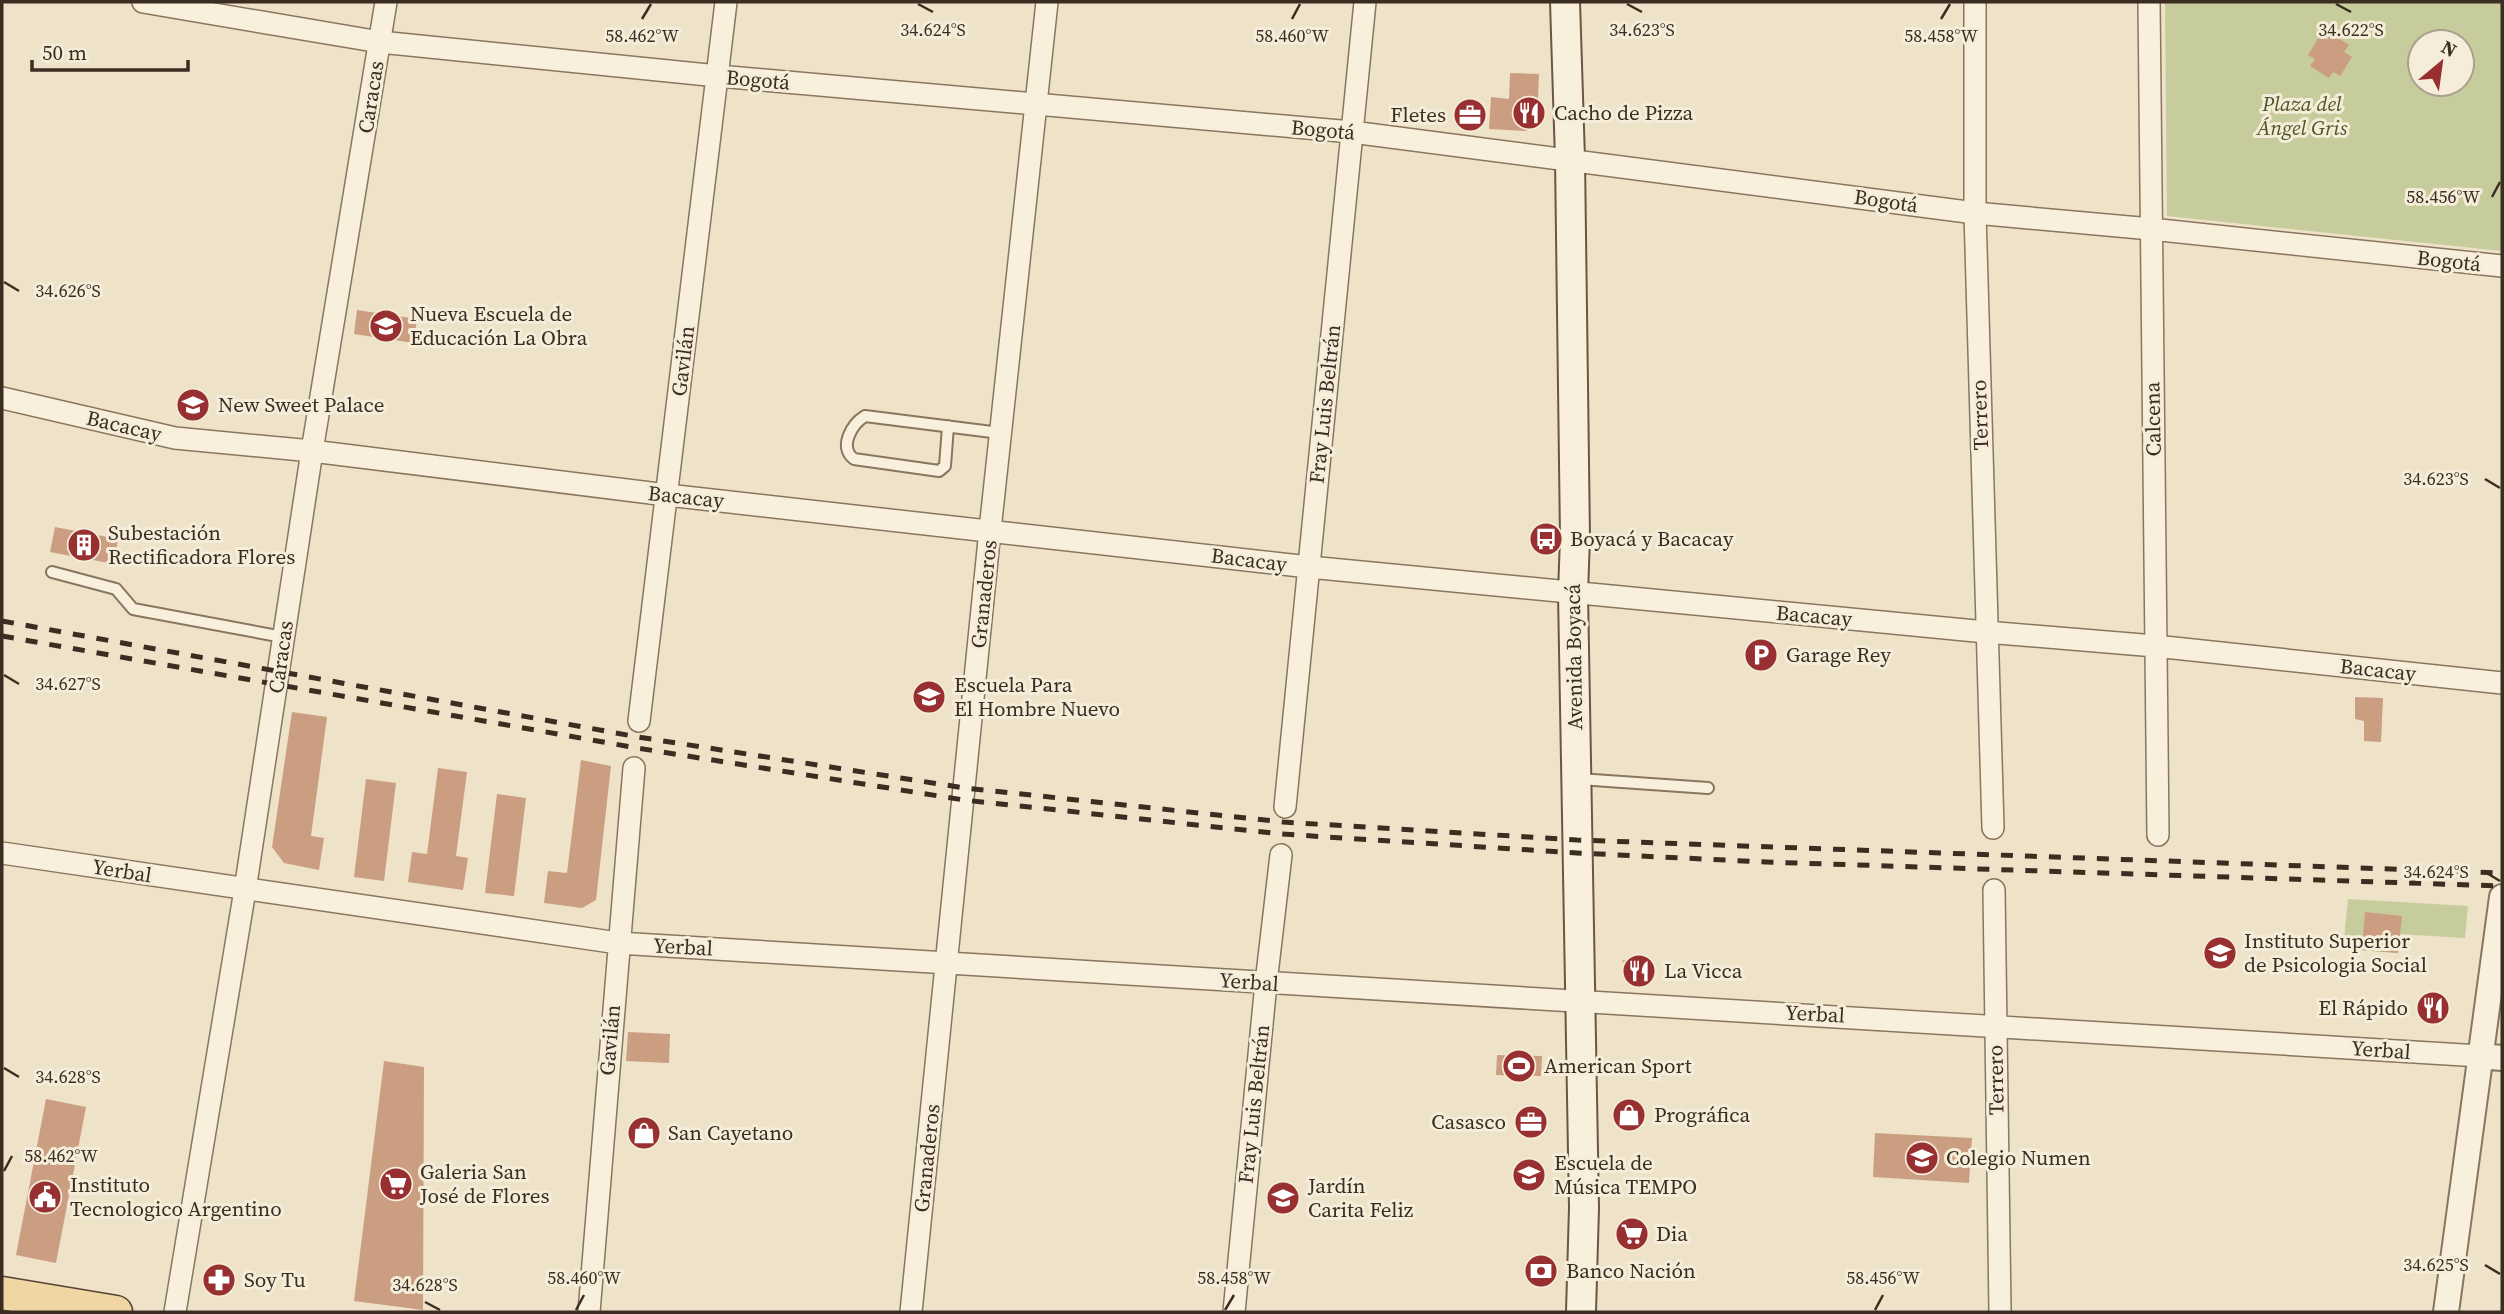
<svg xmlns="http://www.w3.org/2000/svg" width="2504" height="1314" viewBox="0 0 2504 1314" font-family="'Source Serif 4',serif">
  <style>
    .green { fill: #c7cc9d; fill-rule: evenodd }
    .building { fill: #cb9e81 }
    .lines { fill: none; stroke-linecap: round; stroke-linejoin: round }
    .service-casing { stroke: #8a755e; stroke-width: 14 }
    .minor-casing { stroke: #8a755e; stroke-width: 24 }
    .tertiary-casing { stroke: #8a755e; stroke-width: 28 }
    .secondary-casing { stroke: #6c5641; stroke-width: 32 }
    .primary-casing { stroke: #584332; stroke-width: 35 }
    .service { stroke: #f8f0dd; stroke-width: 10 }
    .minor { stroke: #f8f0dd; stroke-width: 21 }
    .tertiary { stroke: #f8f0dd; stroke-width: 24 }
    .secondary { stroke: #f8f0dd; stroke-width: 28 }
    .primary { stroke: #efd6a3; stroke-width: 32 }
    .rail { stroke: #3b2d21; stroke-width: 5; stroke-dasharray: 12 12; stroke-linecap: butt }
    .ticks { fill: none; stroke: #3b2d21; stroke-width: 2.5 }
    .labels { text-anchor: middle; stroke-width: 6; stroke-linejoin: round; paint-order: stroke }
    .street-label { font-size: 21px; fill: #3b2d21; stroke: #f5edd9 }
    .park-label { font-size: 21px; font-style: italic; fill: #4c5728; stroke: #f5edd9 }
    .poi-label { font-size: 21px; fill: #3b2d21; stroke: #f5edd9; text-anchor: start }
    .ticks-label { font-size: 18px; text-anchor: middle; fill: #3b2d21; stroke: #f5edd9; stroke-width: 6; stroke-linejoin: round; paint-order: stroke }
  </style>
  <rect width="100%" height="100%" fill="#eee2c9"/>
  <path class="green" d="M2165,2H2502V251L2167,216ZM2420,42H2462V84H2420Z
    M2348,899L2468,906L2465,938L2399,934L2398,953L2343,949Z"/>
  <path class="building" d="M2331,33L2349,45L2344,52L2352,57L2340,76L2333,72L2329,78L2310,66L2315,59L2308,55L2320,35L2327,40Z
    M1510,73L1539,74L1537,123L1526,131L1489,129L1491,97L1509,99Z
    M357,310L417,319L414,343L354,334Z
    M55,527L118,539L114,564L50,552Z
    M2355,697L2383,698L2381,742L2364,741V721L2355,719Z
    M292,712L327,717L311,836L324,838L319,870L284,863L272,847Z
    M581,760L611,766L596,900L582,908L544,903L548,871L567,873Z
    M438,768L467,772L456,856L468,858L463,890L408,882L412,852L427,854Z
    M366,779L396,783L384,881L354,877Z
    M497,794L526,798L514,896L485,893Z
    M2365,912L2402,916L2398,953L2362,950Z
    M1622,960L1649,964L1648,977L1633,975Z
    M628,1032L670,1034L669,1063L626,1061Z
    M1497,1055L1542,1056L1541,1076L1496,1075Z
    M384,1061L424,1067L423,1310L354,1301Z
    M46,1099L86,1107L56,1263L16,1255Z
    M1875,1133L1972,1138L1969,1183L1873,1177Z"/>
  <g class="lines">
    <defs>
      <path id="service" d="M948,426L945,466L939,471L854,459C838,447 852,424 865,416L1000,433
        M52,572L116,589L133,609L283,637
        M1579,779L1708,788"/>
      <path id="minor" d="M143,2L380,42L718,76L1352,132L1975,213L2151,229L2502,266
        M1975,2V213L1993,828
        M2149,2L2158,835
        M2,398L175,438L312,451L667,495L1309,567L1986,632L2155,646L2502,683
        M639,721L726,2
        M1285,807L1365,2
        M2,853L618,943L2480,1056
        M1994,890L2000,1312
        M175,1312L245,890L312,451L386,2
        M589,1312L634,768
        M911,1312L990,530L1047,2
        M1234,1312L1266,983L1281,855"/>
      <path id="tertiary" d="M2480,1056L2502,1058
        M2446,1312L2502,897"/>
      <path id="secondary" d="M1565,2L1570,159L1575,538L1573,593L1584,1208L1581,1312"/>
      <path id="primary" d="M2,1293L116,1312"/>
    </defs>
    <use href="#service" class="service-casing"/>
    <use href="#minor" class="minor-casing"/>
    <use href="#tertiary" class="tertiary-casing"/>
    <use href="#secondary" class="secondary-casing"/>
    <use href="#primary" class="primary-casing"/>
    <use href="#service" class="service"/>
    <use href="#minor" class="minor"/>
    <use href="#tertiary" class="tertiary"/>
    <use href="#secondary" class="secondary"/>
    <use href="#primary" class="primary"/>
    <path class="rail" d="M2,621L638,737L965,788L1283,822L1577,840L2502,873
      M2,636L637,748L964,800L1281,834L1577,853L1766,862L2502,886"/>
  </g>
  <path class="ticks" d="M918,4L933,12M1627,4L1642,12M2336,4L2351,12M642,19L651,4M1292,19L1300,4M1941,19L1950,4M2492,197L2500,182M4,282L19,291M2485,479L2500,488M4,675L19,684M2485,872L2500,881M4,1068L19,1077M4,1171L12,1156M2485,1265L2500,1274M425,1302L440,1310M576,1310L584,1295M1225,1310L1234,1295M1875,1310L1883,1295"/>
  <defs>
    <symbol id="restaurant-disc" viewBox="-11 -11 22 22"><circle r="9.5" fill="#983032" stroke="#f5edd9"/><path d="M-5-6h1v4h1v-4h1v4h1v-4h1v5L-1.5 .5V6h-2V.5L-5-1ZM5-6V6H3V1.5H1.5Q1.5-4 5-6Z" fill="#fff"/></symbol>
    <symbol id="office-disc" viewBox="-11 -11 22 22"><circle r="9.5" fill="#983032" stroke="#f5edd9"/><path d="M-6-3h4V-5.5h4V-3h4V5H-6ZM-1-4.5V-3h2v-1.5ZM-6 0V1H6V0Z" fill="#fff"/></symbol>
    <symbol id="school-disc" viewBox="-11 -11 22 22"><circle r="9.5" fill="#983032" stroke="#f5edd9"/><path d="M0-5L7-2L0 1L-7-2ZM-4 1L0 2.5L4 1V4Q0 6-4 4Z" fill="#fff"/></symbol>
    <symbol id="bus-disc" viewBox="-11 -11 22 22"><circle r="9.5" fill="#983032" stroke="#f5edd9"/><path d="M-5-6H5V4H4V6H2V4H-2V6H-4V4H-5ZM-3.5-4V0h7V-4ZM-3.5 1.2v1.5H-2V1.2ZM2 1.2v1.5H3.5V1.2Z" fill="#fff"/></symbol>
    <symbol id="building-disc" viewBox="-11 -11 22 22"><circle r="9.5" fill="#983032" stroke="#f5edd9"/><path d="M-4-6H4V6H1V3H-1V6H-4ZM-2.5-4.3h1.7v1.8h-1.7ZM.8-4.3h1.7v1.8H.8ZM-2.5-1h1.7V.8h-1.7ZM.8-1h1.7V.8H.8Z" fill="#fff"/></symbol>
    <symbol id="parking-disc" viewBox="-11 -11 22 22"><circle r="9.5" fill="#983032" stroke="#f5edd9"/><path d="M-3.5-5.5H1a3.5 3.5 0 0 1 0 7H-1V5.5H-3.5ZM-1-3.4V-.6H.8a1.4 1.4 0 0 0 0-2.8Z" fill="#fff"/></symbol>
    <symbol id="university-disc" viewBox="-11 -11 22 22"><circle r="9.5" fill="#983032" stroke="#f5edd9"/><path d="M0-5L7-2L0 1L-7-2ZM-4 1L0 2.5L4 1V4Q0 6-4 4Z" fill="#fff"/></symbol>
    <symbol id="stadium-disc" viewBox="-11 -11 22 22"><circle r="9.5" fill="#983032" stroke="#f5edd9"/><path d="M0-5a6.5 5 0 1 0 0 10a6.5 5 0 1 0 0-10ZM-3.5-1.8h7v3.6h-7Z" fill="#fff"/></symbol>
    <symbol id="shop-disc" viewBox="-11 -11 22 22"><circle r="9.5" fill="#983032" stroke="#f5edd9"/><path d="M-5-2.5h2.3a2.7 3.5 0 0 1 5.4 0H5L5.5 6h-11ZM-1.5-2.5h3a1.5 2.3 0 0 0-3 0Z" fill="#fff"/></symbol>
    <symbol id="supermarket-disc" viewBox="-11 -11 22 22"><circle r="9.5" fill="#983032" stroke="#f5edd9"/><path d="M-6-5.5h2.5l.6 2H6L4.5 2H-2.5L-4.4-4H-6ZM-1.5 3.2a1.3 1.3 0 1 0 .1 0ZM3 3.2a1.3 1.3 0 1 0 .1 0Z" fill="#fff"/></symbol>
    <symbol id="civic-disc" viewBox="-11 -11 22 22"><circle r="9.5" fill="#983032" stroke="#f5edd9"/><path d="M-.6-6.5H3V-4.5H.6V-3L4-1V1h2V6H-6V1h2V-1L-.6-3ZM-1.2 2.5V6h2.4V2.5Z" fill="#fff"/></symbol>
    <symbol id="bank-disc" viewBox="-11 -11 22 22"><circle r="9.5" fill="#983032" stroke="#f5edd9"/><path d="M-6-4H6V4H-6ZM0-2.3a2.3 2.3 0 1 0 0 4.6a2.3 2.3 0 1 0 0-4.6Z" fill="#fff"/></symbol>
    <symbol id="pharmacy-disc" viewBox="-11 -11 22 22"><circle r="9.5" fill="#983032" stroke="#f5edd9"/><path d="M-2-6h4v4h4v4h-4v4h-4v-4h-4v-4h4Z" fill="#fff"/></symbol>
  </defs>
  <g fill-rule="evenodd">
    <use href="#restaurant-disc" x="1510" y="94" width="38" height="38"/>
    <use href="#office-disc" x="1451" y="96" width="38" height="38"/>
    <use href="#school-disc" x="367" y="307" width="38" height="38"/>
    <use href="#school-disc" x="174" y="386" width="38" height="38"/>
    <use href="#bus-disc" x="1527" y="520" width="38" height="38"/>
    <use href="#building-disc" x="65" y="526" width="38" height="38"/>
    <use href="#parking-disc" x="1742" y="636" width="38" height="38"/>
    <use href="#school-disc" x="910" y="678" width="38" height="38"/>
    <use href="#university-disc" x="2201" y="934" width="38" height="38"/>
    <use href="#restaurant-disc" x="1620" y="952" width="38" height="38"/>
    <use href="#restaurant-disc" x="2414" y="989" width="38" height="38"/>
    <use href="#stadium-disc" x="1500" y="1047" width="38" height="38"/>
    <use href="#shop-disc" x="1610" y="1096" width="38" height="38"/>
    <use href="#office-disc" x="1512" y="1103" width="38" height="38"/>
    <use href="#shop-disc" x="625" y="1114" width="38" height="38"/>
    <use href="#school-disc" x="1903" y="1139" width="38" height="38"/>
    <use href="#university-disc" x="1510" y="1156" width="38" height="38"/>
    <use href="#supermarket-disc" x="377" y="1165" width="38" height="38"/>
    <use href="#civic-disc" x="26" y="1178" width="38" height="38"/>
    <use href="#school-disc" x="1264" y="1179" width="38" height="38"/>
    <use href="#supermarket-disc" x="1613" y="1215" width="38" height="38"/>
    <use href="#bank-disc" x="1522" y="1252" width="38" height="38"/>
    <use href="#pharmacy-disc" x="200" y="1261" width="38" height="38"/>
  </g>
  <g class="labels">
    <g class="street-label">
      <text transform="translate(758 80) rotate(5)" y="7">Bogotá</text>
      <text transform="translate(371 97) rotate(-81)" y="7">Caracas</text>
      <text transform="translate(1323 130) rotate(5)" y="7">Bogotá</text>
      <text transform="translate(1886 201) rotate(8)" y="7">Bogotá</text>
      <text transform="translate(2449 261) rotate(6)" y="7">Bogotá</text>
      <text transform="translate(683 361) rotate(-83)" y="7">Gavilán</text>
      <text transform="translate(1325 404) rotate(-84)" y="7">Fray Luis Beltrán</text>
      <text transform="translate(1980 415) rotate(-92)" y="7">Terrero</text>
      <text transform="translate(2153 419) rotate(-91)" y="7">Calcena</text>
      <text transform="translate(124 426) rotate(13)" y="7">Bacacay</text>
      <text transform="translate(686 497) rotate(6)" y="7">Bacacay</text>
      <text transform="translate(1249 560) rotate(7)" y="7">Bacacay</text>
      <text transform="translate(984 594) rotate(-84)" y="7">Granaderos</text>
      <text transform="translate(1814 616) rotate(5)" y="7">Bacacay</text>
      <text transform="translate(281 657) rotate(-82)" y="7">Caracas</text>
      <text transform="translate(1574 657) rotate(-91)" y="7">Avenida Boyacá</text>
      <text transform="translate(2378 670) rotate(6)" y="7">Bacacay</text>
      <text transform="translate(122 871) rotate(9)" y="7">Yerbal</text>
      <text transform="translate(683 947) rotate(3)" y="7">Yerbal</text>
      <text transform="translate(1249 982) rotate(4)" y="7">Yerbal</text>
      <text transform="translate(1815 1014) rotate(3)" y="7">Yerbal</text>
      <text transform="translate(610 1040) rotate(-85)" y="7">Gavilán</text>
      <text transform="translate(2381 1050) rotate(4)" y="7">Yerbal</text>
      <text transform="translate(1996 1080) rotate(-91)" y="7">Terrero</text>
      <text transform="translate(1254 1104) rotate(-84)" y="7">Fray Luis Beltrán</text>
      <text transform="translate(927 1158) rotate(-84)" y="7">Granaderos</text>
    </g>
    <g class="park-label">
      <text x="2302" y="111">Plaza del<tspan x="2302" dy="24">Ángel Gris</tspan></text>
    </g>
    <g class="poi-label">
      <text x="1554" y="120">Cacho de Pizza</text>
      <text x="1446" y="122" text-anchor="end">Fletes</text>
      <text x="410" y="321">Nueva Escuela de<tspan x="410" dy="24">Educación La Obra</tspan></text>
      <text x="218" y="412">New Sweet Palace</text>
      <text x="108" y="540">Subestación<tspan x="108" dy="24">Rectificadora Flores</tspan></text>
      <text x="1570" y="546">Boyacá y Bacacay</text>
      <text x="1786" y="662">Garage Rey</text>
      <text x="954" y="692">Escuela Para<tspan x="954" dy="24">El Hombre Nuevo</tspan></text>
      <text x="2244" y="948">Instituto Superior<tspan x="2244" dy="24">de Psicologia Social</tspan></text>
      <text x="1664" y="978">La Vicca</text>
      <text x="2408" y="1015" text-anchor="end">El Rápido</text>
      <text x="1544" y="1073">American Sport</text>
      <text x="1654" y="1122">Prográfica</text>
      <text x="1506" y="1129" text-anchor="end">Casasco</text>
      <text x="668" y="1140">San Cayetano</text>
      <text x="1946" y="1165">Colegio Numen</text>
      <text x="1554" y="1170">Escuela de<tspan x="1554" dy="24">Música TEMPO</tspan></text>
      <text x="420" y="1179">Galeria San<tspan x="420" dy="24">José de Flores</tspan></text>
      <text x="70" y="1192">Instituto<tspan x="70" dy="24">Tecnologico Argentino</tspan></text>
      <text x="1308" y="1193">Jardín<tspan x="1308" dy="24">Carita Feliz</tspan></text>
      <text x="1656" y="1241">Dia</text>
      <text x="1566" y="1278">Banco Nación</text>
      <text x="244" y="1287">Soy Tu</text>
    </g>
  </g>
  <g class="ticks-label">
    <text x="933" y="36">34.624°S</text>
    <text x="1642" y="36">34.623°S</text>
    <text x="2351" y="36">34.622°S</text>
    <text x="642" y="42">58.462°W</text>
    <text x="1292" y="42">58.460°W</text>
    <text x="1941" y="42">58.458°W</text>
    <text x="2443" y="203">58.456°W</text>
    <text x="68" y="297">34.626°S</text>
    <text x="2436" y="485">34.623°S</text>
    <text x="68" y="690">34.627°S</text>
    <text x="2436" y="878">34.624°S</text>
    <text x="68" y="1083">34.628°S</text>
    <text x="61" y="1162">58.462°W</text>
    <text x="2436" y="1271">34.625°S</text>
    <text x="584" y="1284">58.460°W</text>
    <text x="1234" y="1284">58.458°W</text>
    <text x="1883" y="1284">58.456°W</text>
    <text x="425" y="1291">34.628°S</text>
  </g>
  <rect width="2504" height="1314" fill="none" stroke="#3b2d21" stroke-width="7"/>
  <g transform="translate(2441 63) rotate(29)"><circle r="33" fill="#f5edd9" stroke="#aba08f" stroke-width="2"/>
  <path d="M0-5L12 26L0 18L-12 26Z" fill="#983032"/>
  <text y="-10" font-size="19" font-weight="bold" text-anchor="middle" fill="#3b2d21">N</text>
  </g>
  <path d="M32 60v10h156v-10" fill="none" stroke="#3b2d21" stroke-width="3.5"/>
  <text x="42" y="60" font-size="21" fill="#3b2d21" stroke="#f5edd9" stroke-width="5" paint-order="stroke">50 m</text>
</svg>
